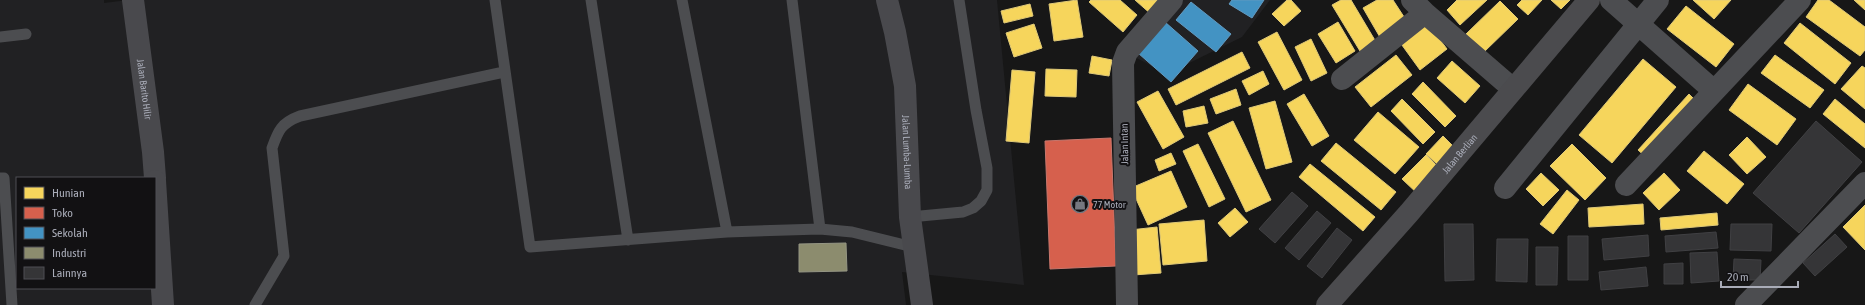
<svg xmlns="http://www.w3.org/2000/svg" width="1865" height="305" viewBox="0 0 1865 305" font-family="'Asap Condensed',sans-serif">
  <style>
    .built { fill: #212123; fill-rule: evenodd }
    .homes { fill: #f6d55c; stroke: #dfc978 }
    .shops { fill: #d6604d; stroke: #c8776d }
    .schools { fill: #4393c3; stroke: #629ac0 }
    .industry { fill: #8c8c6e; stroke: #959684 }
    .building { fill: #353537; stroke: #404043 }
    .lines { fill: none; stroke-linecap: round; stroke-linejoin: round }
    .lane { stroke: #4c4d50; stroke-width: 11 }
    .street { stroke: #4c4d50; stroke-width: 22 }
    .secondary { stroke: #4b4b4e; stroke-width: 22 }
    .highway { stroke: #49494d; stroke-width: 22 }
    .labels { text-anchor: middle; stroke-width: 4; stroke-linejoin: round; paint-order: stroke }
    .street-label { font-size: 10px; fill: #a9acb8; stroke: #121113 }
    .poi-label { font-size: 10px; fill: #a9acb8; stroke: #121113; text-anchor: start }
  </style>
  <rect width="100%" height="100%" fill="#171717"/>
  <path class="built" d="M0,0H104V3L128,0H997L1024,285L902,272L906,305H0ZM17,178H155V288H17Z
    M1169,0H1270L1242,37L1167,74L1131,55Z"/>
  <path class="homes" d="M1077,0L1083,37L1054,41L1049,4Z
    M1091,0H1120L1137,15L1123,32L1089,2Z
    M1135,0H1165L1152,15Z
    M1287,0H1291L1301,11L1284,26L1272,14Z
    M1341,0H1351L1379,47L1363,56L1332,5Z
    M1377,0H1393L1408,23L1381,39L1363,8Z
    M1457,0H1487L1460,25L1447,10Z
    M1522,0H1542L1528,15L1517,5Z
    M1551,0H1570L1561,9Z
    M1693,0H1731L1714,19Z
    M1818,0H1829L1865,27V50L1860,56L1806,17Z
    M1854,0H1865V10Z
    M1500,1L1518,19L1484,52L1466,34Z
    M1030,4L1033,16L1004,23L1001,11Z
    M1686,6L1734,44L1716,67L1667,29Z
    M1426,21L1447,49L1420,70L1399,41Z
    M1338,22L1355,51L1336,63L1318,34Z
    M1800,23L1851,63L1835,84L1784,43Z
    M1034,24L1042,48L1014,57L1006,33Z
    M1277,32L1302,80L1284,90L1258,42Z
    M1311,39L1327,73L1311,81L1295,47Z
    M1242,52L1250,68L1176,105L1168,89Z
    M1396,55L1412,75L1371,107L1355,87Z
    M1775,55L1824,90L1810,108L1761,73Z
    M1092,56L1112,60L1109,76L1089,73Z
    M1643,59L1676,87L1612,163L1579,135Z
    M1452,61L1480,86L1465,103L1437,78Z
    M1862,66L1865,68V109L1841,89Z
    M1046,69L1077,70L1076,97L1045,96Z
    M1012,70L1035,72L1029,143L1006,141Z
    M1263,71L1269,84L1249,95L1242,81Z
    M1423,82L1456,116L1445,127L1412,94Z
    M1748,84L1796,119L1777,145L1729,110Z
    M1236,89L1241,105L1216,114L1210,99Z
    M1158,91L1184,137L1163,149L1137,102Z
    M1304,94L1329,136L1312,146L1287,104Z
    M1689,94L1698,103L1648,159L1638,150Z
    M1402,99L1435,132L1423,144L1391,111Z
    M1835,99L1865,124V148L1823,114Z
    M1275,101L1292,162L1266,169L1249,108Z
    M1204,106L1208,123L1186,127L1183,111Z
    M1378,112L1419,147L1395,174L1354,140Z
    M1233,121L1271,200L1246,212L1208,133Z
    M1443,136L1457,150L1440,167L1426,154Z
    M1747,137L1766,157L1747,174L1729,155Z
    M1336,143L1396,192L1381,210L1321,161Z
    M1198,144L1225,199L1209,207L1183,151Z
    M1572,144L1606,178L1585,200L1550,166Z
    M1704,151L1744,184L1727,204L1687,171Z
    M1171,153L1176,164L1159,171L1155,160Z
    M1426,155L1442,171L1419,195L1402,179Z
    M1310,164L1375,217L1363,231L1299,177Z
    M1171,171L1187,207L1148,225L1131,188Z
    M1541,173L1559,190L1543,206L1526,189Z
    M1664,173L1680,190L1659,210L1643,193Z
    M1567,190L1579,200L1553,234L1540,224Z
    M1643,204L1644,224L1589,227L1588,208Z
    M1865,205V250L1843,227Z
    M1235,208L1248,222L1230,237L1218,223Z
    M1717,213L1718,225L1661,230L1660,218Z
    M1204,220L1207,261L1163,265L1159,224Z
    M1157,227L1161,273L1133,275L1130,230Z"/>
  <path class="shops" d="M1111,138L1116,266L1050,269L1045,141Z"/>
  <path class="schools" d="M1232,0H1264L1252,18L1229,4Z
    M1191,2L1231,34L1216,52L1176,20Z
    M1165,22L1198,51L1171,82L1138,53Z"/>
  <path class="industry" d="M846,243L847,271L799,272V244Z"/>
  <path class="building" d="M1816,121L1862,162L1799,233L1753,193Z
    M1292,192L1308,206L1275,243L1259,229Z
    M1317,211L1331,223L1299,260L1285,248Z
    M1444,224H1473L1474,280L1445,281Z
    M1731,224H1772L1771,251L1730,250Z
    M1337,228L1352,240L1322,278L1307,266Z
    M1716,232L1718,248L1666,252L1665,236Z
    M1835,234L1847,247L1815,276L1803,263Z
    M1648,235L1649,256L1604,260L1602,239Z
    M1568,236H1588V280H1568Z
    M1497,239H1528L1527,282L1496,281Z
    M1536,247H1558L1557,285H1536Z
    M1717,252L1719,281L1691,283L1690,253Z
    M1734,259L1761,260L1760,280H1733Z
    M1683,263V284H1664V264Z
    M1646,267L1648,286L1601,290L1599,272Z"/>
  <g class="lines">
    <path class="lane" d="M495,0L530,247L727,232L820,229L852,232L913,247
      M591,0L628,240
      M682,0L727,232
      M792,0L820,229
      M0,37L26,34
      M0,178H4L12,305
      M910,217L963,212L973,208L981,201L987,190V168L976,110L959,0
      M255,305L284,256L272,148C278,131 281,123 300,116L504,72"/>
    <path class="street" d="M1412,0L1425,13
      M1611,0L1714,91
      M1342,79L1425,13L1513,89
      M1626,185L1800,0
      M1505,188L1658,0
      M1127,305L1123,63L1127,52L1172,0
      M1746,305L1865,183"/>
    <path class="secondary" id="s1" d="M1327,305L1409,213L1589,0"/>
    <g class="highway">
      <path id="s2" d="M133,0L153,152L155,178"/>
      <path id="s3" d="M887,0L895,32L905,86L910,217L922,305"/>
      <path d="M155,181L163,305"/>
    </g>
  </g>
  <defs>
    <symbol id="shop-ring" viewBox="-11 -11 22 22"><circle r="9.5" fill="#121113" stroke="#767880" stroke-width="1.5"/><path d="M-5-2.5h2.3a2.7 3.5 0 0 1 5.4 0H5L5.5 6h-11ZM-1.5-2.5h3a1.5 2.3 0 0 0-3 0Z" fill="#767880"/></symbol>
  </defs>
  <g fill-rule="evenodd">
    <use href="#shop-ring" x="1070" y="194" width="20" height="20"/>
  </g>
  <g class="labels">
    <g class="street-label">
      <text dy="4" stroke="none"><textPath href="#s2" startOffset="90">Jalan Barito Hilir</textPath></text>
      <text transform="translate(1124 144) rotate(-91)" y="4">Jalan Intan</text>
      <text dy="4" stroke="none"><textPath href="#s3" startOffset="154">Jalan Lumba-Lumba</textPath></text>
      <text dy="4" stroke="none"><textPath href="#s1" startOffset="201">Jalan Berlian</textPath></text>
    </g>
    <g class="poi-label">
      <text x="1093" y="208">77 Motor</text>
    </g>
  </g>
  <rect x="16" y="177" width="140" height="112" fill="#121113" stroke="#4e4f55"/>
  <rect x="24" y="187" width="20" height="12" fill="#f6d55c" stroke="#4e4f55"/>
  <text x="52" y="197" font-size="12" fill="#a9acb8">Hunian</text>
  <rect x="24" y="207" width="20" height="12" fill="#d6604d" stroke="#4e4f55"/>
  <text x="52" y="217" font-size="12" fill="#a9acb8">Toko</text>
  <rect x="24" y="227" width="20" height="12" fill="#4393c3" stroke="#4e4f55"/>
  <text x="52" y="237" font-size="12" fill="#a9acb8">Sekolah</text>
  <rect x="24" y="247" width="20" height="12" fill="#8c8c6e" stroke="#4e4f55"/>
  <text x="52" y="257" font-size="12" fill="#a9acb8">Industri</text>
  <rect x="24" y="267" width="20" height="12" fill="#353537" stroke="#4e4f55"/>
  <text x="52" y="277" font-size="12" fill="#a9acb8">Lainnya</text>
  <path d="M1721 281v6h77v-6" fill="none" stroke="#a9acb8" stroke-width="2"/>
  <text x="1727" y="281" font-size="12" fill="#a9acb8" stroke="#121113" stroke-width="3" paint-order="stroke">20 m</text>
</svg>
